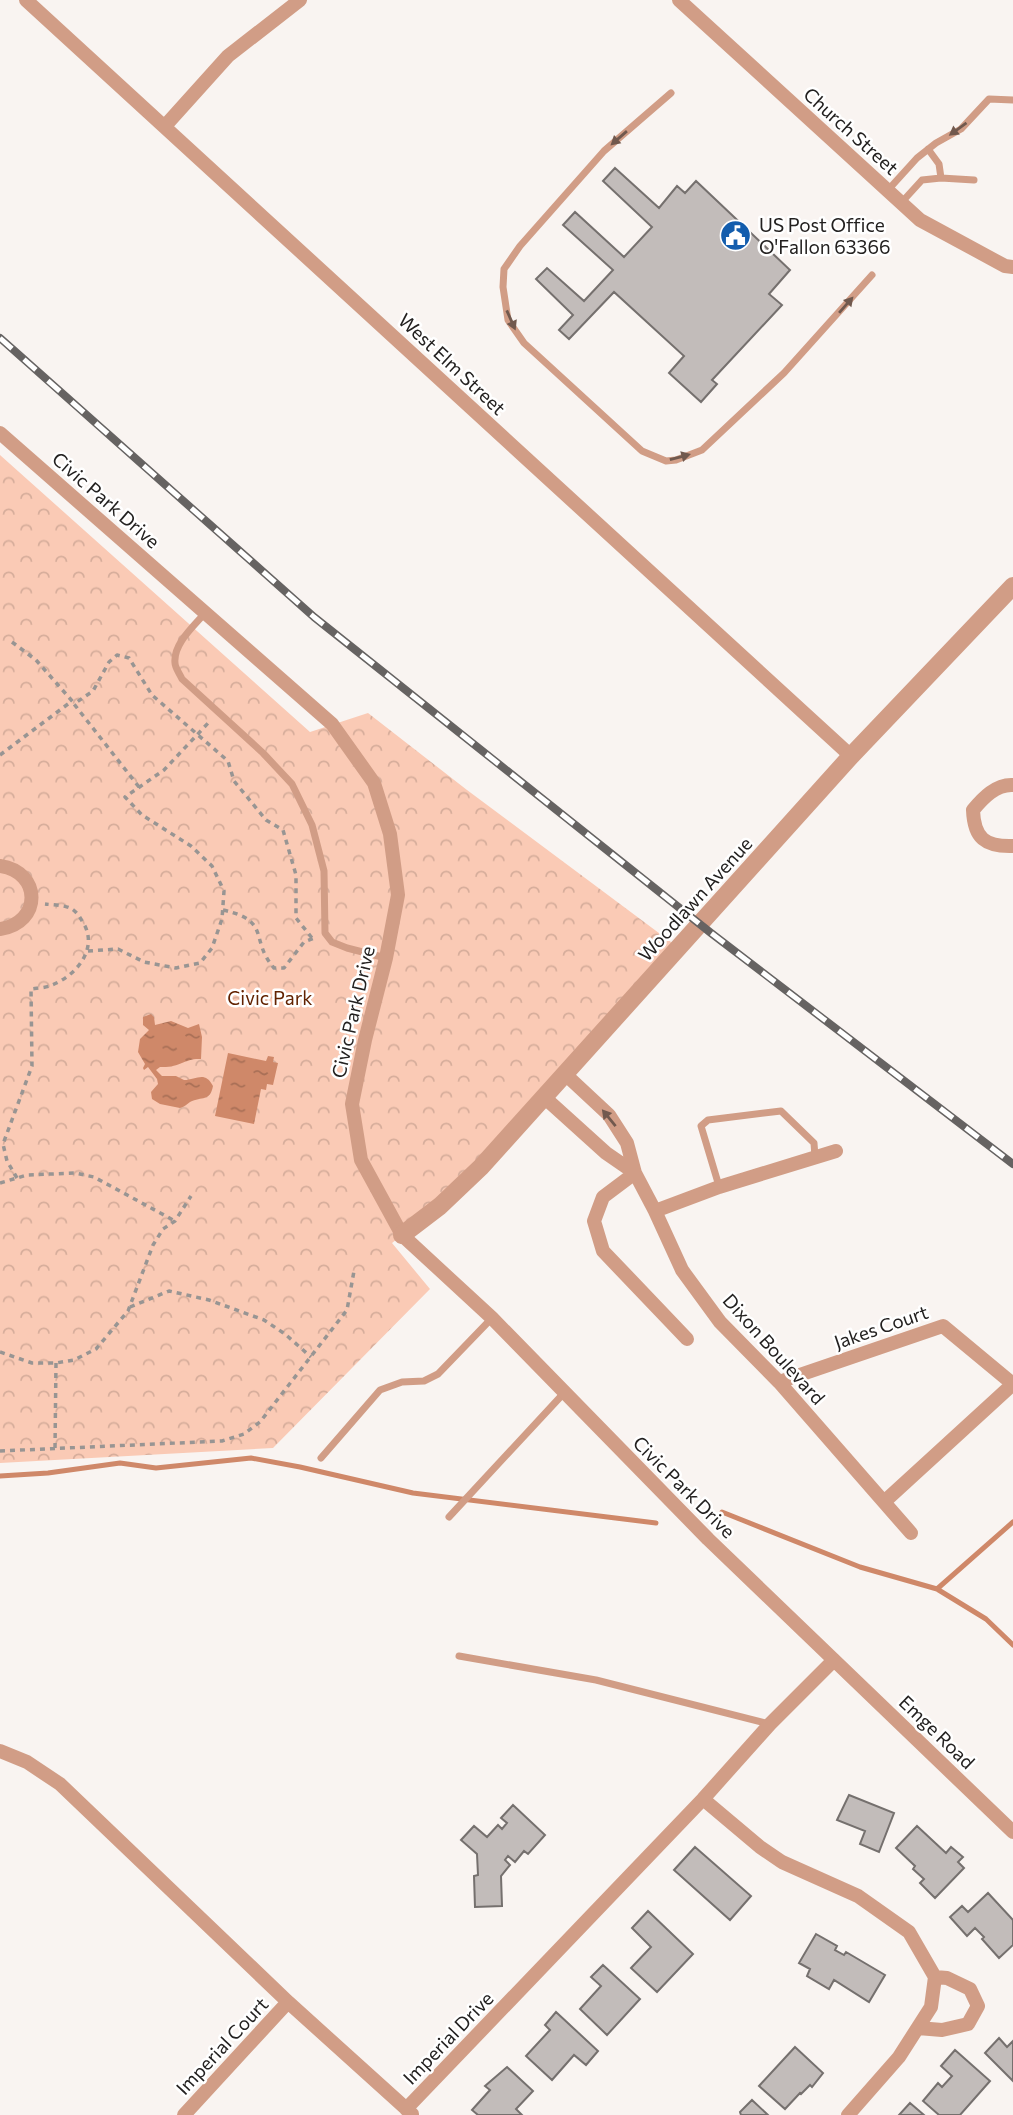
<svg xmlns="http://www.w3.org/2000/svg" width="1013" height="2115" viewBox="0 0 1013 2115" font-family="Commissioner,sans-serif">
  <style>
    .park { fill: url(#park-crowns) }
    .water { fill: url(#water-ripples) }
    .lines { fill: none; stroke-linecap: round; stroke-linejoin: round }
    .stream { stroke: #cf8869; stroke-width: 5 }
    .building { fill: #c2bcba; stroke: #75706e; stroke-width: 2 }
    .path { stroke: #989593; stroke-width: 3.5; stroke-dasharray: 5 5; stroke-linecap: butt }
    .service { stroke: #d19d86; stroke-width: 7 }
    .minor { stroke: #d19d86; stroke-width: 14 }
    .tertiary { stroke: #d19d86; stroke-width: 18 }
    .rail-casing { stroke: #666362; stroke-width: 8 }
    .rail { stroke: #fff; stroke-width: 5; stroke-dasharray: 16; stroke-linecap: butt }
    .oneway { fill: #71594e }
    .labels { text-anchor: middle; stroke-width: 5; stroke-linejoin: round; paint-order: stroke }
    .street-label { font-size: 19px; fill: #232120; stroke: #fff }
    .poi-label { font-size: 19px; fill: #232120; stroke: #fff; text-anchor: start }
    .park-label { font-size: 19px; fill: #622200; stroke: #fff }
  </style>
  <defs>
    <pattern id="park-crowns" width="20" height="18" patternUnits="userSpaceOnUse" patternTransform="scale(1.75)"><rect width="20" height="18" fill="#facab5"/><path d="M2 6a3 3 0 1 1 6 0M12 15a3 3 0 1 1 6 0" fill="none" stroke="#d6ad9b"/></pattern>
    <pattern id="water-ripples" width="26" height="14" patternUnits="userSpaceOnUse" patternTransform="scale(1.75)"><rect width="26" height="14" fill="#cf8869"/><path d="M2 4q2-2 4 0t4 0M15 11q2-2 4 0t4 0" fill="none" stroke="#a86f56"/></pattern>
  </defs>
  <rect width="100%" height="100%" fill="#f9f4f1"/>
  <path class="park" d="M0,455L310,732L368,713L467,790L679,948L440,1206L392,1243L430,1289L273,1448L0,1463Z"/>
  <path class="water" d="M151,1014L154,1017L155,1025L171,1021L188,1028L199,1024L202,1037L201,1059C184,1058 181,1068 160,1067L156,1070L162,1076H176L184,1080C196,1080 205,1070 213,1086C210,1102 202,1096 190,1102C187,1104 184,1107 180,1108L160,1104L152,1099L151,1092L158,1084L157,1079L148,1067L144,1070L143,1068L145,1064L138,1052L140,1039L149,1030L143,1025V1017Z
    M228,1053L266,1061L268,1056L274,1057L273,1062L278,1063L273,1085L267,1084L266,1090L261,1089L254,1124L215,1116Z"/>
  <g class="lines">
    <path class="stream" d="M0,1476L48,1473L120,1463L156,1468L251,1458L300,1467L413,1493L656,1523
      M722,1512L860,1567L937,1589L986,1619L1013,1645
      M937,1589L1013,1522"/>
  </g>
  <path class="building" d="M615,168L659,208L677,186L685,193L696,181L790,270L769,294L782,305L712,380L717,384L701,402L669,373L684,356L614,292L569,339L559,330L573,315L536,279L547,268L584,301L613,270L563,225L575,212L624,257L652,227L603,181Z
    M849,1795L894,1813L879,1852L860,1844L865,1831L837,1820Z
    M513,1805L545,1835L528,1854L524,1851L515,1862L508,1856L505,1860L510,1865L501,1876L502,1906L475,1907L474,1876L478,1875L477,1854L461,1840L474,1826L487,1837L498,1825L502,1829L507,1823L501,1818Z
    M917,1826L946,1853L951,1847L963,1857L958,1862L964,1868L935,1898L920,1883L924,1879L913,1869L915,1866L896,1848Z
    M695,1847L751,1896L730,1920L674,1870Z
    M988,1893L1013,1920V1945L999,1958L982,1939L984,1937L975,1928L967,1936L950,1917L962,1906L968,1912Z
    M648,1911L693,1954L657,1992L631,1968L651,1947L632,1928Z
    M816,1934L837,1946L835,1950L844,1955L846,1952L885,1975L869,2002L834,1980L829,1989L807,1976L810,1969L799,1963Z
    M603,1965L640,1999L607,2035L580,2009L601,1986L591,1977Z
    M556,2012L598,2051L586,2065L574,2055L552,2080L526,2056L550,2030L545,2025Z
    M999,2038L1007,2047L1013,2041V2081L985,2053Z
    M795,2047L823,2073L812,2087L810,2085L801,2094L800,2093L785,2109L759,2086Z
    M955,2050L990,2081L960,2115H939L923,2101L938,2083L942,2087L952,2076L941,2066Z
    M507,2067L533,2091L516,2109L522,2115H478L472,2110L490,2090L485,2086Z
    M752,2100L768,2115H741L740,2112Z
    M910,2103L924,2115H899Z"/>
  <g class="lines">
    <path class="path" d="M12,642L36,660L73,702
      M0,755L72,701
      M139,787L74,704L93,691L109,662L117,655L129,658L152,695L228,761L234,781L266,820L283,830L296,875V918L312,938
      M223,910C272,921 249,939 274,968H284L304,942L314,938
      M88,951L118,949L144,962L176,968L200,963L212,948L222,919L224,891L212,866L191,846L142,815L125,797L164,770L211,720
      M17,1178L7,1161L3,1144L32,1066L31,989C37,988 46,988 52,985C75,976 97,951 85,926C81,919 78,913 72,909C65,905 53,905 45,904
      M0,1183L27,1175L75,1173L94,1177L175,1221
      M130,1307L169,1291L209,1300L264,1320L285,1334L311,1357
      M0,1352L32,1363H56L74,1360L96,1349L128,1311L153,1245L163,1229L175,1221L191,1196
      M55,1448L56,1363
      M0,1451L222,1441L244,1434L260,1422L347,1310L354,1271"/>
    <path class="service" d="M671,93L604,151L520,246L504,269L503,287L508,320L524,343L642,451L666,461L676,460L702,450L784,373L872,275
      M928,149L939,164L941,178L974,180
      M888,190L917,158L936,143L961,129L989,99L1013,100
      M901,203L922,180L941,178
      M205,613C194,626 173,644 175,663C175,668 180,674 182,679L263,753L292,784L312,825L324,871L325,933L332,942L347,948L386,958
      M719,1186L701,1126L708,1120L781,1111L814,1143L815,1157
      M321,1458L380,1390L402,1382L424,1381L438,1374L492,1318
      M449,1517L564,1393
      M459,1656L596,1680L769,1724"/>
    <path class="minor" d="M26,0L851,756
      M679,0L920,220L1005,266L1013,267
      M165,126L228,56L300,0
      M0,433L332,724L374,783L390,834L398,895L386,958L365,1040L352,1104L361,1160L402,1235L492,1318L708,1539L1013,1832
      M1013,785C996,784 983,798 973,810C974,838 985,847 1013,846
      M0,866C42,872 42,923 0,929
      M565,1074L609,1115L627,1143L635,1173L655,1211L682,1270L720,1322L779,1382L911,1533
      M544,1097L606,1153L635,1173
      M635,1173L603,1197L594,1221L603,1251L687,1339
      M655,1211L719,1187L836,1151
      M779,1382L943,1326L1013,1384L884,1502
      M0,1751L27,1762L60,1784L288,2002L412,2114
      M703,1799L760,1847L782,1862L858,1896L909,1932L935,1977L931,2007L899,2057L848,2115
      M918,2028L942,2030L968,2024L978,2006L970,1989L947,1978L935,1977
      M406,2109L703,1799L770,1724L834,1660
      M184,2115L288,2002"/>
    <path class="tertiary" d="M402,1235L440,1206L481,1167L851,756L1013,586"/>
    <defs>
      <path id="rail" d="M0,338L314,617L711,933L1013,1164"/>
    </defs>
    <use href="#rail" class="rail-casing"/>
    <use href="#rail" class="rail"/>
  </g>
  <defs><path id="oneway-solid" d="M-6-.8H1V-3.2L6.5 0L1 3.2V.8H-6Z" transform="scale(1.75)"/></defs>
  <g class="oneway">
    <use href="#oneway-solid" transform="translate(958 129) rotate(144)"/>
    <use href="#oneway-solid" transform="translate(619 138) rotate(139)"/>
    <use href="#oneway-solid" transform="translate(846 305) rotate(-49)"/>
    <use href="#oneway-solid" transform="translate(511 320) rotate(66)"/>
    <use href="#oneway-solid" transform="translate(680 457) rotate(-15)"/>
    <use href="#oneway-solid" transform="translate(609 1118) rotate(-129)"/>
  </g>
  <defs>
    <symbol id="civic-disc" viewBox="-11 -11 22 22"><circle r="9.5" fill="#135dad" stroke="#fff"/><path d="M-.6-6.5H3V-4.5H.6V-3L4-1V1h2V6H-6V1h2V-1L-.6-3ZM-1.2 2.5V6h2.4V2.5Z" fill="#fff"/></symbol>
  </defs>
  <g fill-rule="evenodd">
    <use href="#civic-disc" x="718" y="218" width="35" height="35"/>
  </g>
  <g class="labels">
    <g class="street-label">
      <text transform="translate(851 131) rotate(42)" y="7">Church Street</text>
      <text transform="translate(452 364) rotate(43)" y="7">West Elm Street</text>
      <text transform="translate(106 500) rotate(41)" y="7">Civic Park Drive</text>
      <text transform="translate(695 899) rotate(-48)" y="7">Woodlawn Avenue</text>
      <text transform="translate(353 1012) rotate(-77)" y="7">Civic Park Drive</text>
      <text transform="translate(881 1327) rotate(-19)" y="7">Jakes Court</text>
      <text transform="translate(774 1349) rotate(48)" y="7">Dixon Boulevard</text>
      <text transform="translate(684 1487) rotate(45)" y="7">Civic Park Drive</text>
      <text transform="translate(937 1732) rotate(44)" y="7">Emge Road</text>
      <text transform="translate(448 2038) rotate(-46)" y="7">Imperial Drive</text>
      <text transform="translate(222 2046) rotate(-47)" y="7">Imperial Court</text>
    </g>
    <g class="poi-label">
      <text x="759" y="232">US Post Office<tspan x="759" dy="22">O'Fallon 63366</tspan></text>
    </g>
    <g class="park-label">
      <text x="270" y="1005">Civic Park</text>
    </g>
  </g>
</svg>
